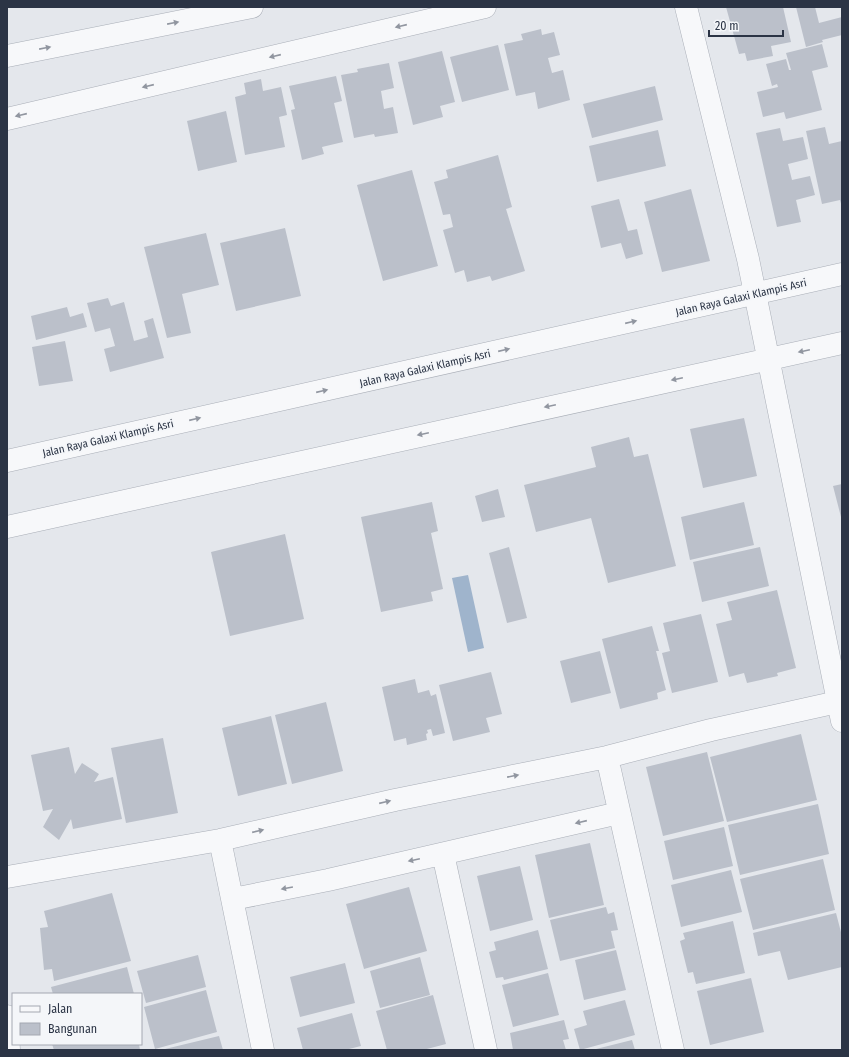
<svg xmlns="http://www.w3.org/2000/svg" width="849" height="1057" viewBox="0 0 849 1057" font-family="'Fira Sans Condensed',sans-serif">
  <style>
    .water { fill: #9fb4cc }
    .building { fill: #bbc0ca }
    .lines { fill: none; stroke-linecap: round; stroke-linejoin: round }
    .street-casing { stroke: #a9aeb7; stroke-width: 23 }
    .street { stroke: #f7f8fa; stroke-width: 22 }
    .oneway { fill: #9196a0 }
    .labels { text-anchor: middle; stroke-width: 3.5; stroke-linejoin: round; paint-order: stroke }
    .street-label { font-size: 11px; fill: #2b3445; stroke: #f4f6f9 }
  </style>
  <rect width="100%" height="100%" fill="#e4e7ec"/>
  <path class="water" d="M468,575L484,648L468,652L452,578Z"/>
  <path class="building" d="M726,7H783L791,42L771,46L773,56L747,61L745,53L739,54Z
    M796,7H815L819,23L842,17V35L822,40L823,42L806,47Z
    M541,29L542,35L554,32L560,55L548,58L552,73L563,70L570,100L538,109L535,92L516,96L504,44L523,40L521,34Z
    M822,44L828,67L812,71L822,110L786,119L784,112L763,117L757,92L778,87L777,84L772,86L766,64L786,59L789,70H791L786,53Z
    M498,45L509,90L462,102L450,57Z
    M442,51L455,102L440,106L443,117L413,125L398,62Z
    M389,63L394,88L381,91L384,109L393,107L398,133L375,137L374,134L354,138L341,75L358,72L357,69Z
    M336,76L342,101L334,103L343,142L322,147L324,154L302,160L291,110L295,109L289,86Z
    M261,79L263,91L281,87L287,115L279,117L285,147L245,155L235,97L246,94L244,83Z
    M655,86L663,120L592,138L583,104Z
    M226,111L237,162L198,171L187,121Z
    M825,127L829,144L842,141V207L840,200L822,204L806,131Z
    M780,128L783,141L803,137L808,159L788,164L792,180L810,176L815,195L796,200L801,222L777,227L756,133Z
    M658,130L666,166L597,182L589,146Z
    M498,155L512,207L506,209L525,271L492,281L490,276L467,282L464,270L455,273L443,230L453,227L450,214L443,215L434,182L448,178L446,170Z
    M412,170L438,266L383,281L357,185Z
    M691,189L710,261L662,272L644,202Z
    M619,199L628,231L637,229L643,254L626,259L621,243L601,248L591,206Z
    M285,228L301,296L236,311L220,243Z
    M206,233L219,285L182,294L191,333L167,338L144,247Z
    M108,298L111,306L124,302L134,341L148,337L144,321L153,318L164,358L110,372L104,349L115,346L110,328L95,332L87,303Z
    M67,307L70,317L83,313L87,327L36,340L31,316Z
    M65,341L73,381L39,386L32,347Z
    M744,418L757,476L703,488L690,429Z
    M629,437L634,457L648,454L676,566L608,583L591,518L536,532L524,485L596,467L591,447Z
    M842,484V517H841L833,486Z
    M498,489L505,517L482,522L475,496Z
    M432,502L438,531L431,533L443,589L431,592L433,601L381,612L361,517Z
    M744,502L754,545L690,560L681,517Z
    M285,534L304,619L230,636L211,552Z
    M509,547L527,618L507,623L489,553Z
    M760,547L769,586L702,602L693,562Z
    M777,590L796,668L777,673L778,676L747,683L744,673L729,677L716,624L732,620L727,602Z
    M701,614L718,682L672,693L662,653L670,651L663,623Z
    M652,626L659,651H656L666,690L657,693L658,699L620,709L602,639Z
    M600,651L611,693L571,703L560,661Z
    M491,672L502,714L486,718L490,732L453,741L439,685Z
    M415,679L418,693L429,690L431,696L436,694L445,733L433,736L431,729L427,730L428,733L426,734L427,740L407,745L406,738L394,741L382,687Z
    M326,702L343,771L292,784L275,715Z
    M271,716L287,784L238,796L222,728Z
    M801,734L817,800L727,822L710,757Z
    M163,738L178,813L126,823L111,748Z
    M69,747L75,774L82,763L99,774L94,782L113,777L122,819L73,829L71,819L59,840L43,827L53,809L43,811L31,755Z
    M707,752L724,821L663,836L646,767Z
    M818,804L829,854L740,875L728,825Z
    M724,827L733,866L673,880L664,841Z
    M590,843L604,905L549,918L535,855Z
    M823,859L835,910L753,930L740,879Z
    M520,866L533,920L490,931L477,876Z
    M731,870L742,912L681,927L671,885Z
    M409,887L427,951L364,969L346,904Z
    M112,893L131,961L54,981L52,969L44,970L40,928L48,927L44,911Z
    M606,907L608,914L614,912L618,930L611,931L615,948L560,961L550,920Z
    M836,913L842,936V967L788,980L780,951L758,956L753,933Z
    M733,921L745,973L696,984L693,972L688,973L680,941L685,939L683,933Z
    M538,930L548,969L504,980L503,977L496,978L489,952L496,950L494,942Z
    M616,950L626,990L584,1000L575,960Z
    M198,955L206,987L146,1003L137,971Z
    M420,957L430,995L380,1008L370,971Z
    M345,963L355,1003L300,1017L290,977Z
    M127,967L134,994H53L51,987Z
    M548,973L559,1015L513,1027L502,985Z
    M751,978L764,1032L710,1045L697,991Z
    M206,990L217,1032L155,1049L144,1007Z
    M433,995L446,1044L423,1050H387L376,1011Z
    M625,1000L635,1035L580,1050L574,1029L587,1025L583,1011Z
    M352,1013L361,1046L345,1050H303L297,1028Z
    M564,1020L569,1039L563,1040L566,1050H513L510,1033Z
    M219,1036L223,1050H165V1049Z
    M632,1040L635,1050H596V1049Z
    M52,1044H139L140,1050H54Z"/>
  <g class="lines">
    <defs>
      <path id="street" d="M686,7L748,259L842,721
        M7,56L252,7
        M7,119L485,7
        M7,461L842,274
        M7,527L842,343
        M607,757L673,1050
        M220,840L263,1050
        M443,854L486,1050
        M7,877L220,840L395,800L607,757L711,730L842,701
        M233,899L328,880L619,813
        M7,1016L9,1050"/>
    </defs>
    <use href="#street" class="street-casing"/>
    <use href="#street" class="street"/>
  </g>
  <defs><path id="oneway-solid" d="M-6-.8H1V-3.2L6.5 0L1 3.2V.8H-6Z"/></defs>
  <g class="oneway">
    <use href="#oneway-solid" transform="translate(173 23) rotate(-11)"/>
    <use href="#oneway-solid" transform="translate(401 26) rotate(167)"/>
    <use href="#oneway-solid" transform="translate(45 48) rotate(-11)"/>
    <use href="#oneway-solid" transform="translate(275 56) rotate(167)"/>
    <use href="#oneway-solid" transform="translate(148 86) rotate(167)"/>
    <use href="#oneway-solid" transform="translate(21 115) rotate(167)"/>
    <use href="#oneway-solid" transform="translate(631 322) rotate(-13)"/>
    <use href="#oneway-solid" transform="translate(504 350) rotate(-13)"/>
    <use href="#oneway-solid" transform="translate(804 351) rotate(168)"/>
    <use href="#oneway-solid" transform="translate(677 379) rotate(168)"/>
    <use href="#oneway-solid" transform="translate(322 391) rotate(-13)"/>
    <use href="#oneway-solid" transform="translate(550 406) rotate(168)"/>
    <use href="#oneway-solid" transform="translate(195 419) rotate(-13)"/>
    <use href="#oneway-solid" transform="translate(423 434) rotate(168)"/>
    <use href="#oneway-solid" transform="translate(513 776) rotate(-11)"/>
    <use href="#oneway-solid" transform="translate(385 802) rotate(-13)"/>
    <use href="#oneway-solid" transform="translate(581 822) rotate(167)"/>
    <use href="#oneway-solid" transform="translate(258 831) rotate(-13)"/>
    <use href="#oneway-solid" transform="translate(414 860) rotate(168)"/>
    <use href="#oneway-solid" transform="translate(287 888) rotate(170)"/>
  </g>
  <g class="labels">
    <g class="street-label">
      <text transform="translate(741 297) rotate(-13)" y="4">Jalan Raya Galaxi Klampis Asri</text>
      <text transform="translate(425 368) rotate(-13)" y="4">Jalan Raya Galaxi Klampis Asri</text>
      <text transform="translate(108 438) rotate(-13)" y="4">Jalan Raya Galaxi Klampis Asri</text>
    </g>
  </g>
  <rect width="849" height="1057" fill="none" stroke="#2b3445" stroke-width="16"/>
  <rect x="12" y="993" width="130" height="52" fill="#f4f6f9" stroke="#a4a8b1"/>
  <rect x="20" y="1006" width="20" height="6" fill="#f7f8fa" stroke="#a4a8b1"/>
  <text x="48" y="1013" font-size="12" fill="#2b3445">Jalan</text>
  <rect x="20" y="1023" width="20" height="12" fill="#bbc0ca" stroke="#a4a8b1"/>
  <text x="48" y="1033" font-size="12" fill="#2b3445">Bangunan</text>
  <path d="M709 30v6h74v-6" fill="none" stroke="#2b3445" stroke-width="2"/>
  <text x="715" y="30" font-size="12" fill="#2b3445" stroke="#f4f6f9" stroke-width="3" paint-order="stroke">20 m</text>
</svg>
